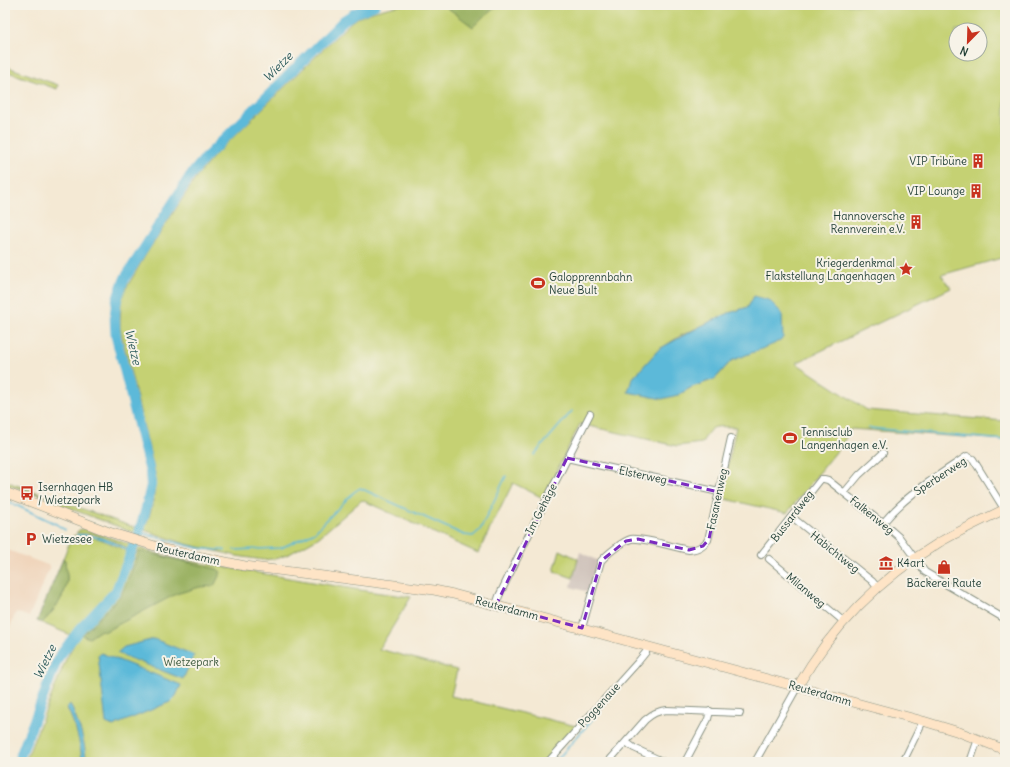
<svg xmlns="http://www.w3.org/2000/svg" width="1010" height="767" viewBox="0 0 1010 767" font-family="Delius,sans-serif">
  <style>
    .built { fill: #f0d5bc }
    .industrial { fill: #cec1b9 }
    .green { fill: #c5d173; stroke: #728754; fill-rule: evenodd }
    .forest { fill: #9cb365; stroke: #5e784c }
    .water { fill: #5bb9d9; stroke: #3d7b86 }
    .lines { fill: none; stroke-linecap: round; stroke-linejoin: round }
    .stream { stroke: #5bb9d9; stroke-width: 1.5 }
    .river { stroke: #5bb9d9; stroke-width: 10 }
    .street-casing { stroke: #8a9384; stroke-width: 8 }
    .secondary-casing { stroke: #8a9384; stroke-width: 10 }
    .street { stroke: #fff; stroke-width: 6 }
    .secondary { stroke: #fee4c6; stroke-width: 9 }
    .marked { fill: none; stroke: #7b2cbf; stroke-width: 3; stroke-dasharray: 8 5; stroke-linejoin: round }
    .labels { text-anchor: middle; stroke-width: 4; stroke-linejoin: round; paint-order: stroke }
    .poi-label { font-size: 11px; fill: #1f3d34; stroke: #f7f3e8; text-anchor: start }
    .street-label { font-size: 11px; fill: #1f3d34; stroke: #f7f3e8 }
    .park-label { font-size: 11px; fill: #405b41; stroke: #f7f3e8 }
    .water-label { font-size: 12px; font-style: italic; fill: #2e5c5d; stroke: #f7f3e8 }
  </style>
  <rect width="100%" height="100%" fill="#f7f3e8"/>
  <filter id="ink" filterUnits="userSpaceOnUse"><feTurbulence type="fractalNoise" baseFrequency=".025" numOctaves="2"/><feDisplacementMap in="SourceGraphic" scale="8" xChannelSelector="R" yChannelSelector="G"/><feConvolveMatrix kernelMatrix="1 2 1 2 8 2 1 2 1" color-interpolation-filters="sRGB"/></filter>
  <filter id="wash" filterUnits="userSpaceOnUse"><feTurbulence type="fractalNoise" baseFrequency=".012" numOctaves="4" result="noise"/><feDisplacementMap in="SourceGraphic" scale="16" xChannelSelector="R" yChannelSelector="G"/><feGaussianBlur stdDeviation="0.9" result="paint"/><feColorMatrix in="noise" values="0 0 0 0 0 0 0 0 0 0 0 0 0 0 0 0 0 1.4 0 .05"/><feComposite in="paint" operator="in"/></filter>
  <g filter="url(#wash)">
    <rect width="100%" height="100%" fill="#f4e9d4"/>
    <path class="built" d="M5,549L50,566L29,617L16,612L6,637L5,636Z"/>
    <path class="industrial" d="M580,552L598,561L588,592L571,587Z"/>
    <path class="green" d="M401,5H1005V257L941,275L951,288L796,363L867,410L1005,421V440L851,429L840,447L787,513L721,498L736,427C714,427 712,423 702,443L677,446L580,424L543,498L513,483L478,553L362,500L318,538L291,553L279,558L263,560L237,556L186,544L144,530C152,511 156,493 155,473L120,328L121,302L125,290L148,251L198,175L215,155L352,21C367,12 384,9 401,5ZM956,30H980V54H956ZM748,307L749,353L731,361L715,379L692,387L678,395L632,379L660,349L680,336L729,313Z
      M5,66L58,85L57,89L5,71Z
      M5,481L136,528L135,533L56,503L49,498L22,489L5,485Z
      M85,529L129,544V549L118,543L92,534L76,533L79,530Z
      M74,535C80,538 87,536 93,537C105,540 117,546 128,552L114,590L73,636L42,623C52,613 65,597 67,582C68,575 65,567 65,560L63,559L69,543Z
      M139,548L176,559L366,591L411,597L379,649L457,670L451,696L576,726L544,762H25L66,659L79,635L118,595Z
      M560,550L578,559L573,578L554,571Z"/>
    <path class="forest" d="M444,5H499L483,17L473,27Z
      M140,551L217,569L221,572L214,586L200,587L176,594L104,632L101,630L89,638L82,635L121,595Z
      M63,559L65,560C65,567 68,575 67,582C65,597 52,613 42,623L37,621Z"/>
    <path class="water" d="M754,296L769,300L782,313L783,338L774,344L731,361L715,379L692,387L678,395L662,399L628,392L632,379L659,349L701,326L729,313L748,307Z
      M154,639L194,655L183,679L117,653L124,647Z
      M101,653L181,685L176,696L170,702L113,726L106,723L98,655Z
      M70,704C78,722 86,742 86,762H82C81,743 75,724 67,708Z"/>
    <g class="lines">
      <path class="stream" d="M869,428L1005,440
        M534,455L572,411
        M5,500L56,524L65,530
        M139,532C165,539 197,551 225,550
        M77,535C98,535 114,542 131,552
        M234,550L281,548L315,532L354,492L360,488L464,535L473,536L480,530L506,476
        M555,762L597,714"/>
      <path class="river" d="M18,762L58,658L79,630L116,591L119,583L139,532L145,512L151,485L150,472L116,337C113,314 115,300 125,278L190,176L205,158L344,20L355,13L375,5"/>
    </g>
  </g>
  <g filter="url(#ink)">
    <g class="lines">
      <defs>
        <path id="street" d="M567,458L606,467L719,492
          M844,493L859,475L883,453
          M792,517L872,581L877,587
          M883,523C907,494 936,477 967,456L973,459L1004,509
          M761,555L821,479H824L828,480L892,531L900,538L925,572L1005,619
          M769,559L843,621
          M496,605L499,596L533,526L590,414
          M582,628L601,561C607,554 623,541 631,539C641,537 677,548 689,550C698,549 702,547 708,540L731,438
          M626,742L634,748L664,762
          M548,762L637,663L646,652L647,646
          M608,762L645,720C652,714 657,711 667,710L740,713
          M685,762L708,719L710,711
          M755,762L798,686
          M903,762L923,721
          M970,762L978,739"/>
        <path id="secondary" d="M5,492L109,532L168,550L245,566L434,590L453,594L923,721L959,732L1005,750
          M798,686C833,625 879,579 940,542C961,530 983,520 1005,509"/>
      </defs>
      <use href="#street" class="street-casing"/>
      <use href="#secondary" class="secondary-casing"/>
      <use href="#street" class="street"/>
      <use href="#secondary" class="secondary"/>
    </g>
  </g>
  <path class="marked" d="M567,458L719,492L709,539L703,546L689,550L638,539L626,541L601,561L582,628L496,605Z"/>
  <defs>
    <symbol id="building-bare" viewBox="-9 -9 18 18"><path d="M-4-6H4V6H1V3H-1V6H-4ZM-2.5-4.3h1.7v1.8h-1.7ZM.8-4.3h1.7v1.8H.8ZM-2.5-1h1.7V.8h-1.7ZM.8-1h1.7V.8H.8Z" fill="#c8321e" stroke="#f7f3e8" stroke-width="2.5" paint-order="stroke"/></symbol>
    <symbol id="sight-bare" viewBox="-9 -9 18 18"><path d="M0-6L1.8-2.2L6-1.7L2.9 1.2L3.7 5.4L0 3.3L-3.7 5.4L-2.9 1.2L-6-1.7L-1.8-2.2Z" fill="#c8321e" stroke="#f7f3e8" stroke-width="2.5" paint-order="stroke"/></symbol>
    <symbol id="stadium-bare" viewBox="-9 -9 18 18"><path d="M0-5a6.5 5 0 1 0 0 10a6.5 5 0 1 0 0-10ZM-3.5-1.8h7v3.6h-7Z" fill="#c8321e" stroke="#f7f3e8" stroke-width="2.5" paint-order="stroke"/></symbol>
    <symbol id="bus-bare" viewBox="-9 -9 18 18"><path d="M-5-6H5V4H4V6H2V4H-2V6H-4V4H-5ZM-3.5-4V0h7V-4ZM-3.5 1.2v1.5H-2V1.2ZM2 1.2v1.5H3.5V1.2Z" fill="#c8321e" stroke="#f7f3e8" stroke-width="2.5" paint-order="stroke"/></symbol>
    <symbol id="parking-bare" viewBox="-9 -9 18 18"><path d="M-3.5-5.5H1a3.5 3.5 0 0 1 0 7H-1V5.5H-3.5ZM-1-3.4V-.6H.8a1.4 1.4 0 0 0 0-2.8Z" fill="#c8321e" stroke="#f7f3e8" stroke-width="2.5" paint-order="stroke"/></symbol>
    <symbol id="museum-bare" viewBox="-9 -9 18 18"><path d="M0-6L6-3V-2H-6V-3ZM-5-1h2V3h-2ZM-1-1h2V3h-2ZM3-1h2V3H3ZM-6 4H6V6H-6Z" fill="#c8321e" stroke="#f7f3e8" stroke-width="2.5" paint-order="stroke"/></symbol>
    <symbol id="shop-bare" viewBox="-9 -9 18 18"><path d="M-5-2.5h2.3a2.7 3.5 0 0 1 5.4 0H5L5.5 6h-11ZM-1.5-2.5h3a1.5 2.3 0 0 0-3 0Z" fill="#c8321e" stroke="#f7f3e8" stroke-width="2.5" paint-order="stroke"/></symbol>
  </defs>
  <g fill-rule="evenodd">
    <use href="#building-bare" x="968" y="151" width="20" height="20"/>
    <use href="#building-bare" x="966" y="181" width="20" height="20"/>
    <use href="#building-bare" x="906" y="212" width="20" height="20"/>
    <use href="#sight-bare" x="896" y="259" width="20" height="20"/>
    <use href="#stadium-bare" x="528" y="273" width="20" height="20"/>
    <use href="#stadium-bare" x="780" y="428" width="20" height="20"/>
    <use href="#bus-bare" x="17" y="483" width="20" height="20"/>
    <use href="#parking-bare" x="21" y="529" width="20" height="20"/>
    <use href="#museum-bare" x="876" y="553" width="20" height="20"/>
    <use href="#shop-bare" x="934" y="557" width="20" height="20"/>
  </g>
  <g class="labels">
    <g class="poi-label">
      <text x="967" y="165" text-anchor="end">VIP Tribüne</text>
      <text x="965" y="195" text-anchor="end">VIP Lounge</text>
      <text x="905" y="220" text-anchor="end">Hannoversche<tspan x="905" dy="13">Rennverein e.V.</tspan></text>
      <text x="895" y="267" text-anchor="end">Kriegerdenkmal<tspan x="895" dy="13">Flakstellung Langenhagen</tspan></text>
      <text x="549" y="281">Galopprennbahn<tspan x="549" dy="13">Neue Bult</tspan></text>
      <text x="801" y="436">Tennisclub<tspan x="801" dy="13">Langenhagen e.V.</tspan></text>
      <text x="38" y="491">Isernhagen HB<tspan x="38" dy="13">/ Wietzepark</tspan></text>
      <text x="42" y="543">Wietzesee</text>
      <text x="897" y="567">K4art</text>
      <text x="944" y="587" text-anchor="middle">Bäckerei Raute</text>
    </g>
    <g class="street-label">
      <text transform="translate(643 475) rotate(12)" y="4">Elsterweg</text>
      <text transform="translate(940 476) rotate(-33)" y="4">Sperberweg</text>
      <text transform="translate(717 499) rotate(-78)" y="4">Fasanenweg</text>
      <text transform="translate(541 509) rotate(-63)" y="4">Im Gehäge</text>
      <text transform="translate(872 515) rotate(39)" y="4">Falkenweg</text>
      <text transform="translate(792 516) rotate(-52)" y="4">Bussardweg</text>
      <text transform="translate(835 552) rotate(39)" y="4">Habichtweg</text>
      <text transform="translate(188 554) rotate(13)" y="4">Reuterdamm</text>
      <text transform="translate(806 590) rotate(40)" y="4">Milanweg</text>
      <text transform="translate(507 608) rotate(15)" y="4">Reuterdamm</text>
      <text transform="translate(820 693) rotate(16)" y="4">Reuterdamm</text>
      <text transform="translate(599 705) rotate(-48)" y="4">Poggenaue</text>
    </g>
    <g class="park-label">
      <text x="191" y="666">Wietzepark</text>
    </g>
    <g class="water-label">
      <text transform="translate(278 67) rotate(-45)" y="4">Wietze</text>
      <text transform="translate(133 347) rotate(77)" y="4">Wietze</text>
      <text transform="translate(45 662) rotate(-64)" y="4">Wietze</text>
    </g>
  </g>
  <rect width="1010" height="767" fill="none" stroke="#f7f3e8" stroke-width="20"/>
  <g transform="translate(968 42) rotate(203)"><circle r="19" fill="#f7f3e8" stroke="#a1aaa0"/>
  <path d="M0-3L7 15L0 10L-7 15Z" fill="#c8321e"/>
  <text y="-6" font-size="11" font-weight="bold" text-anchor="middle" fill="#1f3d34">N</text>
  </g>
</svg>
